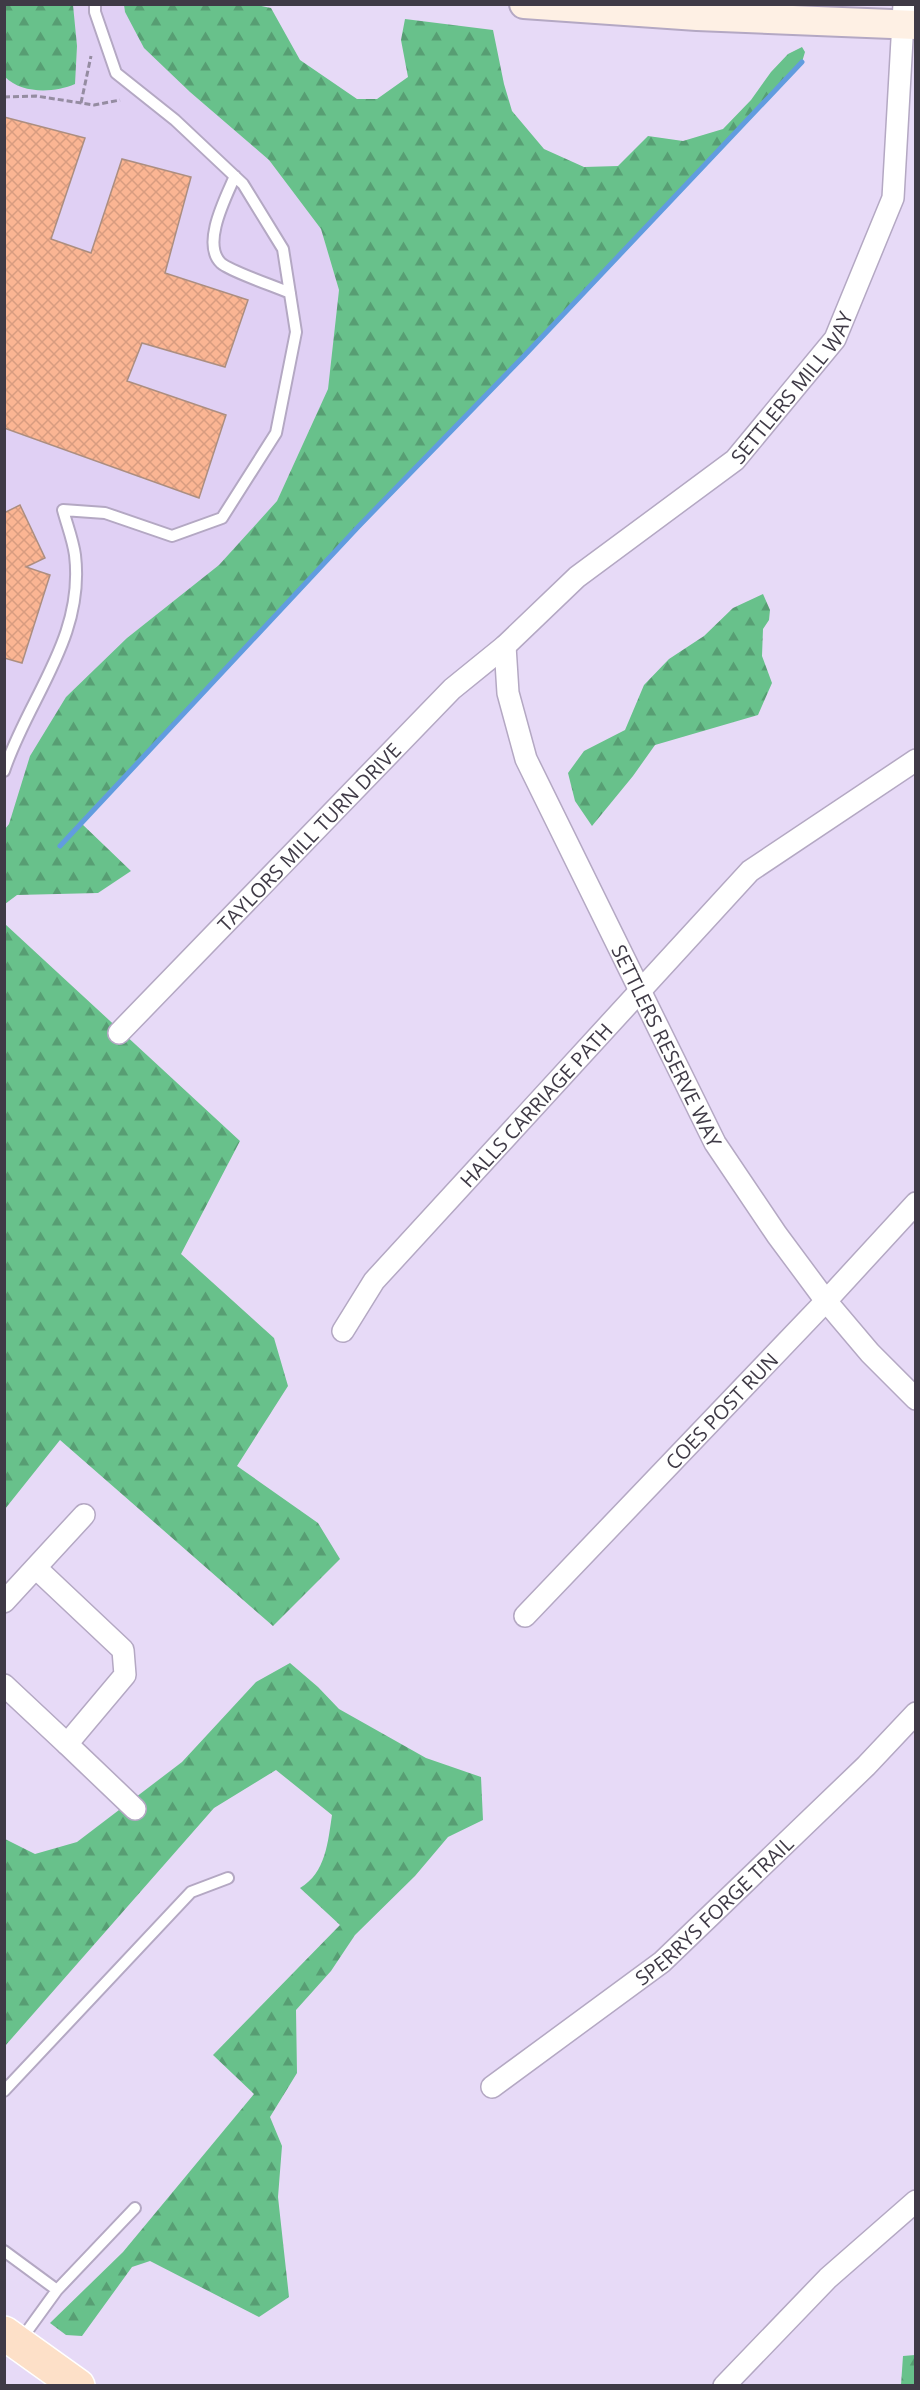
<svg xmlns="http://www.w3.org/2000/svg" width="920" height="2390" viewBox="0 0 920 2390" font-family="'Open Sans',sans-serif">
<style>
.built{fill:#e0d0f4}
.forest{fill:url(#forest-firs)}
.lines{fill:none;stroke-linecap:round;stroke-linejoin:round}
.stream{stroke:#619cdf;stroke-width:5}
.building{fill:url(#building-cross-hatch);stroke:#ac8e80;stroke-width:1.5}
.service-casing{stroke:#b4a8c3;stroke-width:14}
.minor-casing{stroke:#b4a8c3;stroke-width:24}
.secondary-casing{stroke:#b4a8c3;stroke-width:32}
.primary-casing{stroke:#fff;stroke-width:36}
.path{stroke:#958ca1;stroke-width:3;stroke-dasharray:6 3;stroke-linecap:butt}
.service{stroke:#fff;stroke-width:10}
.minor{stroke:#fff;stroke-width:21}
.secondary{stroke:#fef0e4;stroke-width:28}
.primary{stroke:#fde0c8;stroke-width:33}
.labels{text-anchor:middle;dominant-baseline:central;stroke-width:4.5;stroke-linejoin:round;paint-order:stroke}
.street-label{font-size:20px;fill:#3f3a46;stroke:#fff}
</style>
<defs>
<pattern id="forest-firs" width="22" height="20" patternUnits="userSpaceOnUse" patternTransform="scale(1.5)"><rect width="22" height="20" fill="#68c18b"/><path d="M5 1l3.5 6h-7zM16 11l3.5 6h-7z" fill="#579e73"/></pattern>
<pattern id="building-cross-hatch" width="8" height="8" patternUnits="userSpaceOnUse" patternTransform="scale(1.5)"><rect width="8" height="8" fill="#fbb593"/><path d="M0 0l8 8M0 8l8-8" fill="none" stroke="#d89c80"/></pattern>
</defs>
<rect width="100%" height="100%" fill="#e7daf7"/>
<path class="built" d="M5,5H124L125,12L190,92L269,160L321,229L339,290L328,389L277,501L219,565L127,638L5,829Z"/>
<path class="forest" d="M252,4L271,8L300,60L357,99H377L408,77L401,40L405,19L493,30L504,84L512,111L544,149L584,167L618,166L648,136L683,141L723,129L751,100L771,72L788,54L802,47L805,52L802,62C562,316 320,568 81,823L131,871L98,893L17,895L5,904V829L9,824L30,756L66,697L127,638L219,565L277,501L328,389L339,290L321,229L269,160L190,92L144,48L125,12L124,5Z
M4,5H73L77,46L75,84C54,93 22,94 5,77Z
M763,594L770,610L769,620L763,629L762,656L772,683L758,715L655,745L633,776L592,826L575,801L568,773L584,751L625,730L644,685L669,659L704,636L733,608Z
M5,924L240,1141L181,1254L274,1338L288,1386L237,1466L318,1523L340,1559L273,1626L60,1440L5,1509Z
M290,1663L318,1687L339,1709L426,1758L481,1777L483,1820L448,1837L415,1876L355,1935L331,1971L296,2010L297,2073L270,2117L282,2146L278,2197L289,2297L259,2317L150,2261L132,2267L82,2336L66,2335L50,2323L123,2252L254,2094L213,2055L340,1925L300,1888C326,1873 328,1841 332,1815L276,1770L214,1808L5,2046V1839L35,1854L77,1842L182,1762L256,1682Z
M915,2355V2385H901L903,2356Z"/>
<g class="lines">
<path class="stream" d="M60,846L358,527L523,357L802,62"/>
</g>
<path class="building" d="M4,117L85,138L51,239L91,253L122,159L191,177L165,273L248,300L225,367L142,343L127,381L226,415L199,498L4,428Z
M20,505L45,558L26,567L50,575L22,663L4,658V513Z"/>
<g class="lines">
<defs>
<path id="service" d="M235,176C226,197 201,244 221,263C229,271 277,287 290,293
M4,771C28,698 85,638 75,555C73,540 67,525 63,510L105,513L172,536L222,518L276,433L296,332L283,249L243,184L175,120L116,73L95,12V4
M4,2091L191,1892L228,1878
M4,2251L57,2290L20,2341
M57,2290L135,2208"/>
<g id="minor">
<path id="s1" d="M505,646L508,693L526,759L715,1143L777,1235L826,1301L870,1353L916,1399"/>
<path id="s2" d="M119,1033L452,689L505,646L577,577L735,460L835,339L893,198L904,4"/>
<path id="s3" d="M343,1331L374,1281L750,871L916,760"/>
<path d="M4,1602L84,1515"/>
<path id="s4" d="M525,1616L826,1301L916,1203"/>
<path d="M4,1685L67,1744L125,1675L123,1650L36,1568"/>
<path d="M67,1744L135,1809"/>
<path id="s5" d="M492,2087L662,1962L866,1766L916,1713"/>
<path d="M724,2386L828,2278L916,2201"/>
</g>
<path id="secondary" d="M524,4L697,16L916,25"/>
<path id="primary" d="M4,2333L78,2386"/>
</defs>
<use href="#service" class="service-casing"/>
<use href="#minor" class="minor-casing"/>
<use href="#secondary" class="secondary-casing"/>
<use href="#primary" class="primary-casing"/>
<path class="path" d="M4,97L36,96L94,105L120,100
M81,103L91,56"/>
<use href="#service" class="service"/>
<use href="#minor" class="minor"/>
<use href="#secondary" class="secondary"/>
<use href="#primary" class="primary"/>
</g>
<g class="labels">
<g class="street-label">
<text stroke="none"><textPath href="#s2" startOffset="936">SETTLERS MILL WAY</textPath></text>
<text stroke="none"><textPath href="#s2" startOffset="273">TAYLORS MILL TURN DRIVE</textPath></text>
<text stroke="none"><textPath href="#s1" startOffset="435">SETTLERS RESERVE WAY</textPath></text>
<text stroke="none"><textPath href="#s3" startOffset="298">HALLS CARRIAGE PATH</textPath></text>
<text stroke="none"><textPath href="#s4" startOffset="284">COES POST RUN</textPath></text>
<text stroke="none"><textPath href="#s5" startOffset="284">SPERRYS FORGE TRAIL</textPath></text>
</g>
</g>
<rect width="920" height="2390" fill="none" stroke="#3f3a46" stroke-width="12"/>
</svg>
